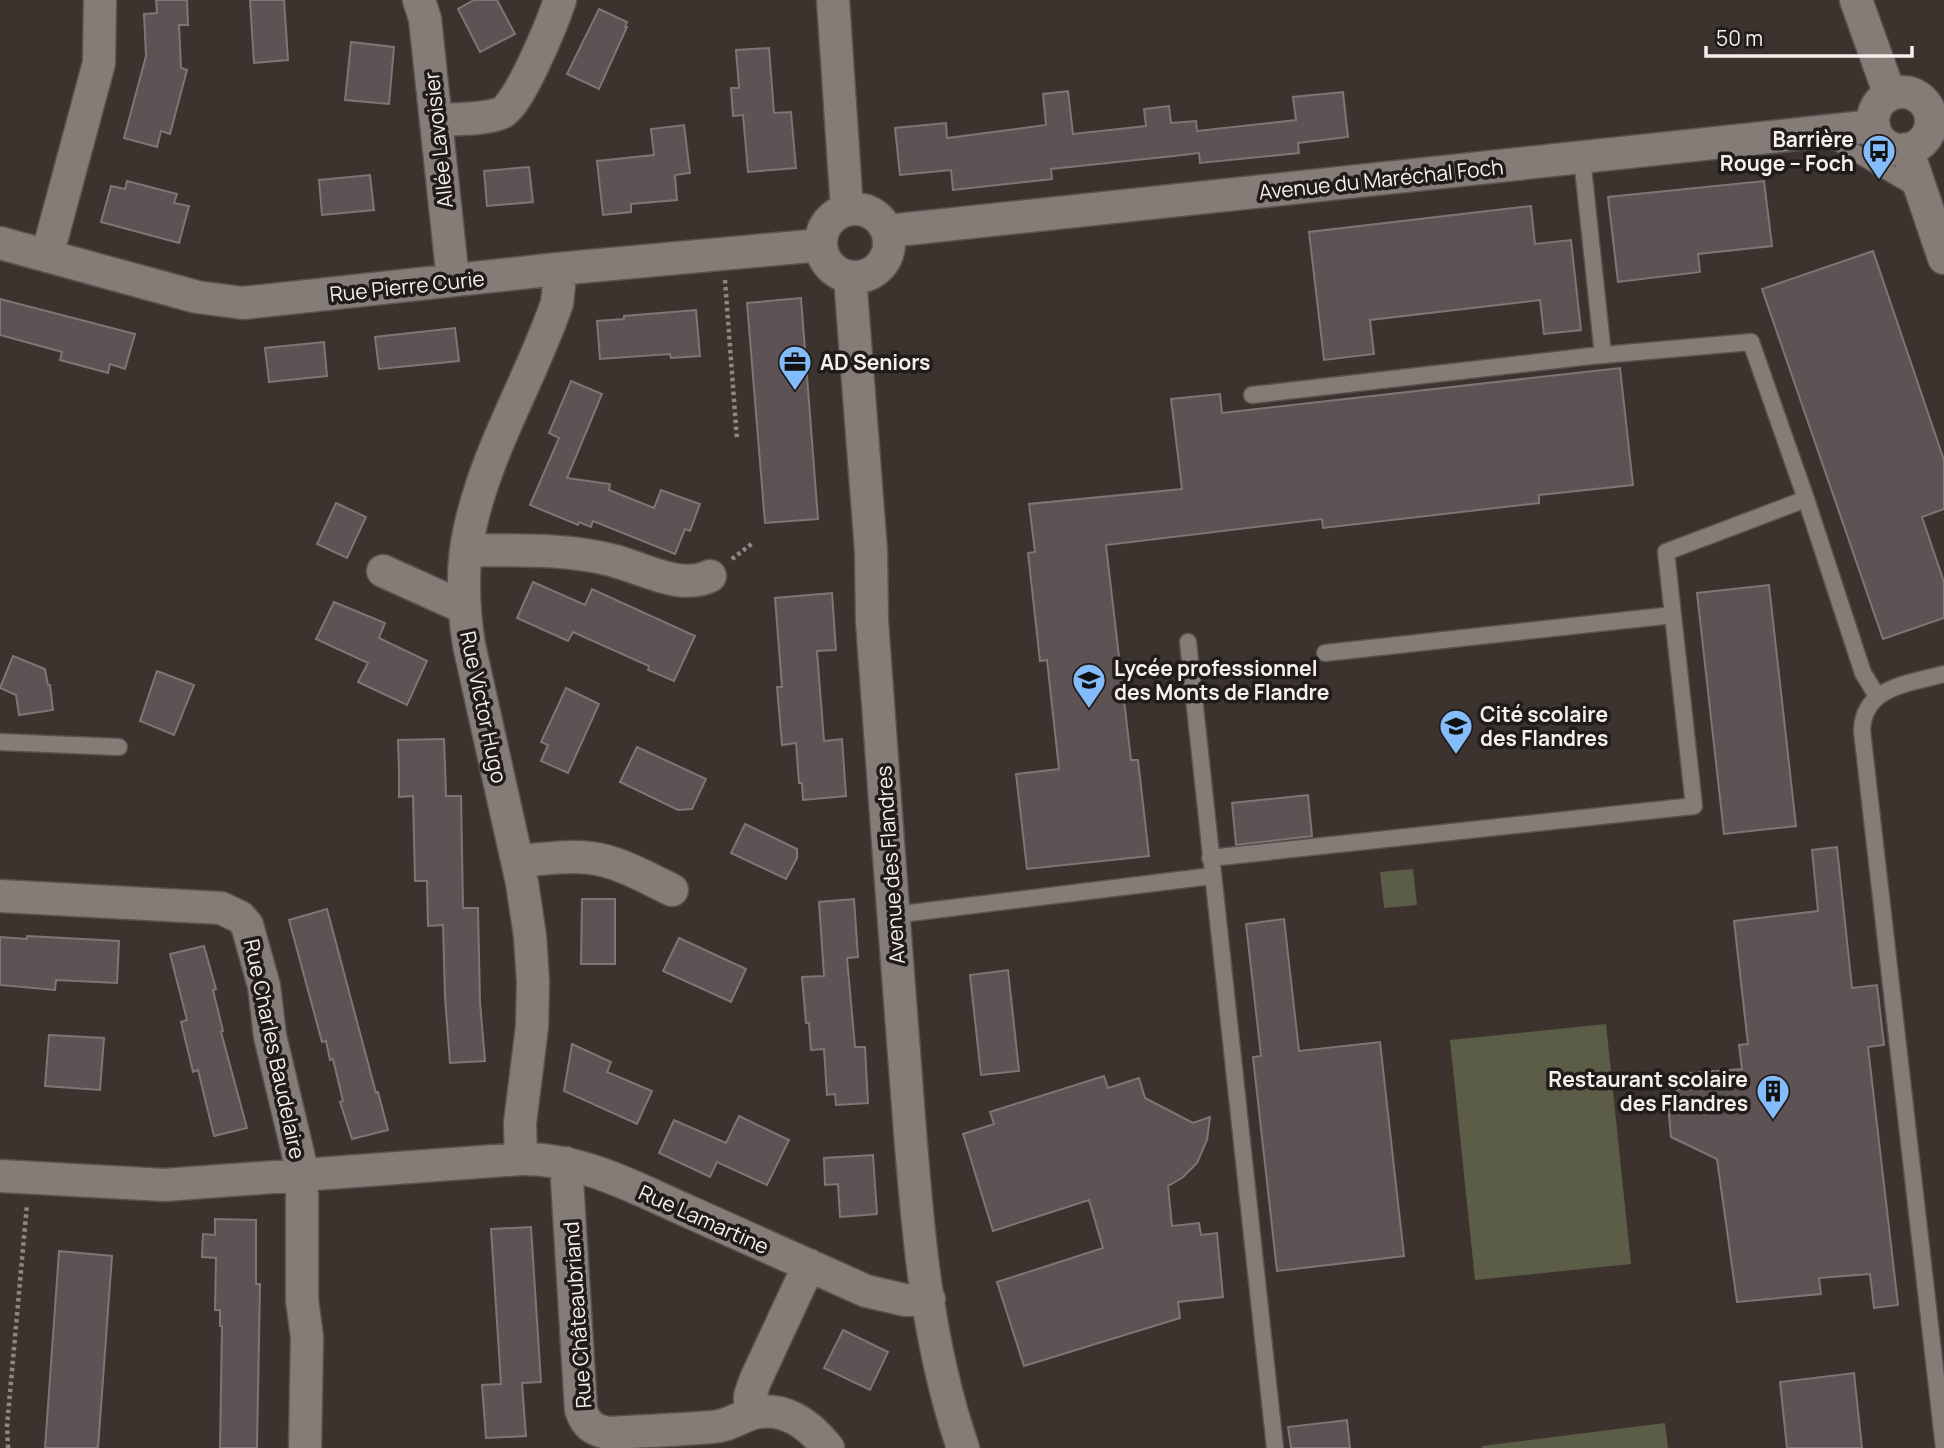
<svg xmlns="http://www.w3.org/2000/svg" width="1944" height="1448" viewBox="0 0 1944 1448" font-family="Manrope,sans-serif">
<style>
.green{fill:#5c5d47}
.building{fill:#5e5354;stroke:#807474;stroke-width:2}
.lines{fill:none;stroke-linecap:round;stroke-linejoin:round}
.lane-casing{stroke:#5a524f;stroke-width:19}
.street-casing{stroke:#5a524f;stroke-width:35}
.path{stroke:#8f8784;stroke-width:4.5;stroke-dasharray:3.5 3.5;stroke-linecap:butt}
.lane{stroke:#867c77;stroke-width:16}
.street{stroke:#867c77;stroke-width:32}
.labels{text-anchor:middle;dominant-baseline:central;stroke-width:7;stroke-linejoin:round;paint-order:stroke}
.poi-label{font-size:21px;font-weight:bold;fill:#f6f0ed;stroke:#201c1a;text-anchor:start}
.street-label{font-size:21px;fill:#f6f0ed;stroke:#201c1a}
</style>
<rect width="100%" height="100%" fill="#3c332f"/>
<path class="green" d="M1413,869L1417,905L1384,908L1380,872Z
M1606,1024L1631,1264L1475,1280L1450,1040Z
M1665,1423L1668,1448H1482V1446Z"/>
<path class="building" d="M156,0H187L188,25H179L181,68L187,70L170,134L161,131L157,147L124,138L146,56L144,14L157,13Z
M250,0H284L288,60L254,63Z
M474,0H497L515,34L480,52L458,9Z
M599,9L627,22L625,27H627L599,89L567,74Z
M351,42L394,47L389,104L345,100Z
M769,48L774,113L791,112L796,168L748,172L743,115L733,116L731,88H739L736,50Z
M1068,91L1073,134L1146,126L1144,109L1169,106L1171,123L1196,121L1197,131L1296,120L1293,97L1343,92L1348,137L1298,143L1299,153L1200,163L1199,153L1174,156L1051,169L1052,179L953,190L951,170L900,175L895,128L946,123L947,138L1046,125L1043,94Z
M684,125L690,173L675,175L677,200L631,204V212L603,215L597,161L654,155L651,129Z
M529,167L533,202L487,206L484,171Z
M370,175L374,210L322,215L319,180Z
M127,181L177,194L174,203L189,206L179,243L101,222L111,186L125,189Z
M1764,181L1772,246L1698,254L1700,272L1618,282L1608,197Z
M1531,206L1535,244L1571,240L1581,330L1544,334L1540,300L1370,320L1374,354L1324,360L1309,232Z
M1873,251L1944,460V509L1922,517L1944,582V618L1883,639L1762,289Z
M801,298L818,519L765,523L747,303Z
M0,299L135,334L125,369L110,364L108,373L60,360L62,352L0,335Z
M696,310L700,356L671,358L670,354L600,359L597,321L624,319V316Z
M455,328L459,361L379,369L375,337Z
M324,342L327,376L269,382L265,348Z
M1620,368L1633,485L1539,495V503L1323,528L1322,519L1106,545L1131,760H1138L1149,856L1027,869L1016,774L1059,769L1047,660L1040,661L1028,553L1035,552L1029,504L1182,489L1171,399L1220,394L1222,413Z
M571,381L602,394L567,478L610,484L609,490L654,508L661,490L700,504L690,531L685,529L675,554L593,521L591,527L579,522L578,525L530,505L559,438L549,433Z
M336,503L366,517L347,558L317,544Z
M533,582L585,605L592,589L695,636L674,681L648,670L649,666L573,632L568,641L517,618Z
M1769,585L1796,826L1724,834L1697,593Z
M832,593L836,650L817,651L824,741L842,739L846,796L803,800L802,783H799L796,743L782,745L777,687H782L775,598Z
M334,602L385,623L379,638L427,661L407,705L358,682L368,663L316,639Z
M13,656L45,669L48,685H50L53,710L19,715L16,695L0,688Z
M157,671L194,685L174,735L140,721Z
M566,688L599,704L568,773L541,761L548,745L541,742Z
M444,739L446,796H461L463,908H478L480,1002L485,1061L450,1063L445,997L443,925L428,926L427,881H415L413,796L399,797V769L398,740Z
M637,747L706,779L692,809L678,810L620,782Z
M1308,795L1312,836L1236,845L1232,803Z
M745,824L797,849V858L786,879L731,853Z
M1837,847L1852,988L1877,985L1884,1045L1868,1047L1898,1305L1874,1308L1870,1274L1819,1278L1821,1294L1737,1302L1717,1159L1671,1137L1668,1105L1690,1073L1742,1069L1739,1045L1748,1044L1734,921L1818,911L1812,850Z
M582,899H615V964H581Z
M854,899L858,957L847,958L855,1047H865L868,1103L836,1105L835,1094L827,1095L824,1049L811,1050L809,1023H806L802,977L824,976L819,902Z
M327,909L376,1093L378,1092L388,1130L352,1139L340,1102L343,1101L333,1059L330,1060L326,1041L322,1042L289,920Z
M1284,919L1299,1051L1380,1042L1404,1256L1277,1271L1253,1057L1261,1056L1246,924Z
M27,936L119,941L117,983L56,980L55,990L0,985V937L27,939Z
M679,938L746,969L731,1002L663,971Z
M204,946L216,989L213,990L223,1031L221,1032L247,1128L214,1136L198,1070L193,1072L181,1022L187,1020L170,954Z
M1008,970L1019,1071L981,1075L970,975Z
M49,1035L104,1038L100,1090L45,1086Z
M572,1044L611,1062L607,1072L652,1091L637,1124L564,1091Z
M1104,1076L1108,1088L1139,1078L1145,1098L1193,1123L1210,1117L1207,1140L1197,1163L1182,1178L1168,1186L1172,1226L1199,1223L1201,1235L1217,1233L1223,1297L1178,1302L1180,1318L1024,1366L997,1282L1103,1248L1089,1200L993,1231L963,1134L994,1124L990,1112Z
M739,1116L789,1140L767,1185L717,1162L710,1177L659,1153L674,1120L726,1143Z
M873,1155L877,1214L840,1217L838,1184L825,1185L824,1158Z
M215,1219L256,1220V1284H260L257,1448H220L222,1326H220V1310H215L216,1258L202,1257L203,1234L215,1235Z
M531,1227L541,1382L522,1383L526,1436L486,1438L482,1385L501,1384L491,1229Z
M59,1251L112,1256L98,1448H45Z
M843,1330L888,1352L870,1390L824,1368Z
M1854,1373L1862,1448H1787L1780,1382Z
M1347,1420L1350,1448H1291L1288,1427Z"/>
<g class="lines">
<defs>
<path id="lane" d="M1825,135L1917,189
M1582,158L1603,355
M1806,499L1863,673L1877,696
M1188,642L1275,1448
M1325,653L1673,615
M0,742L119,747
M1210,858L1694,806L1666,552L1806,499L1751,342L1591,356L1252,395
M893,915L1212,876
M1944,1448L1862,731C1863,686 1909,684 1944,674"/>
<path id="street" d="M419,0L425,19L453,280
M833,0L847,210
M1856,0L1890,95
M1873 121a29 29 0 1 1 58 0a29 29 0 1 1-58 0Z
M436,120C454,119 484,120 501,113C519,106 553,21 560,0
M1907,149L1944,258
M821 243a34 34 0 1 1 68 0a34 34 0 1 1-68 0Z
M888,231L1874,126
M0,243L197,297L243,303L557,269L821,245
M47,256L99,63L100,0
M850,277L871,551L872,621C883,769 893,918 905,1066C915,1193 921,1326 963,1448
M466,550C514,551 564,548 611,560C641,567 680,591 710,576
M383,571L465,608
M518,861C547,859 577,853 606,861C629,867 651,880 672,890
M0,896L221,908L240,917L247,925L264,986L270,1036L300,1162L302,1194V1300L307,1337L305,1448
M521,1159L520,1123L532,1027L533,982L530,936L522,883L469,645C463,607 461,566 470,528C487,449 531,379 557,303L559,285L557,269
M566,1163L581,1410C586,1425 593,1430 608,1433C643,1431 678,1430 712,1427C727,1426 735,1420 748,1415C781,1403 809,1424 828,1448
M0,1176L164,1185L521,1159C583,1158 639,1190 694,1214C751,1240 809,1265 866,1291L905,1300L929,1299
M750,1414V1396L755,1381L809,1265"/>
</defs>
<use href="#lane" class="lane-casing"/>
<use href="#street" class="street-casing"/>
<path class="path" d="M725,280L737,440
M732,559L754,542
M8,1448L7,1426L27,1204"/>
<use href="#lane" class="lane"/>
<use href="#street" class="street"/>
</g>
<defs>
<symbol id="bus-pin" viewBox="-11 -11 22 30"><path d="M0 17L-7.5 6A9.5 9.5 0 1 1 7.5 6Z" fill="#83bcfb" stroke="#201c1a"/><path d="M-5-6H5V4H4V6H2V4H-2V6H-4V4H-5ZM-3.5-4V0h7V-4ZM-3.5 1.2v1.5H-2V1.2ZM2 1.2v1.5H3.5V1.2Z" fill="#111"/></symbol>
<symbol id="office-pin" viewBox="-11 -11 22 30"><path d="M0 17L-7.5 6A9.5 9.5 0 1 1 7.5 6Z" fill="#83bcfb" stroke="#201c1a"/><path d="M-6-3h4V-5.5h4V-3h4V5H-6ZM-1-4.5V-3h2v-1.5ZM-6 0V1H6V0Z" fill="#111"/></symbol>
<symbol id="school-pin" viewBox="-11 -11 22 30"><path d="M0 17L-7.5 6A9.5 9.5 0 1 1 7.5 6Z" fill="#83bcfb" stroke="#201c1a"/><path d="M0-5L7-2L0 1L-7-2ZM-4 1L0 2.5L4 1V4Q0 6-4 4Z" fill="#111"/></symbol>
<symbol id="building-pin" viewBox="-11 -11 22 30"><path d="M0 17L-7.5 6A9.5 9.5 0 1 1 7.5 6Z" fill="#83bcfb" stroke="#201c1a"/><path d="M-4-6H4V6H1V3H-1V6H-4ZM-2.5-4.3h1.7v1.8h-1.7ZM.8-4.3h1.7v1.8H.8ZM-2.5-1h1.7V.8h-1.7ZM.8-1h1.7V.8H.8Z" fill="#111"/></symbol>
</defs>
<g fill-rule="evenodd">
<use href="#bus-pin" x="1860" y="132" width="38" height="52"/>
<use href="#office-pin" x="776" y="343" width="38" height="52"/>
<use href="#school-pin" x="1070" y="661" width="38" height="52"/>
<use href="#school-pin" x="1437" y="707" width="38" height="52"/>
<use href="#building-pin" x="1754" y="1072" width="38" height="52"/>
</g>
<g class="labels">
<g class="poi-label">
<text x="1854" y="139" text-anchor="end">Barrière<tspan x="1854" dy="24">Rouge – Foch</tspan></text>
<text x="820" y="362">AD Seniors</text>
<text x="1114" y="668">Lycée professionnel<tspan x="1114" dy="24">des Monts de Flandre</tspan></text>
<text x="1480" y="714">Cité scolaire<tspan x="1480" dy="24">des Flandres</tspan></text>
<text x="1748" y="1079" text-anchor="end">Restaurant scolaire<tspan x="1748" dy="24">des Flandres</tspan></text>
</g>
<g class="street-label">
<text transform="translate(438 140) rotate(-96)">Allée Lavoisier</text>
<text transform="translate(1381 179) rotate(-6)">Avenue du Maréchal Foch</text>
<text transform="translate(407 286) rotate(-6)">Rue Pierre Curie</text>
<text transform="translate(484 707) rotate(78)">Rue Victor Hugo</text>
<text transform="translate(890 865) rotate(-94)">Avenue des Flandres</text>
<text transform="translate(275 1049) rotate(78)">Rue Charles Baudelaire</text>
<text transform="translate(704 1219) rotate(24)">Rue Lamartine</text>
<text transform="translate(577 1315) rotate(-94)">Rue Châteaubriand</text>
</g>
</g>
<path d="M1706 46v10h206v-10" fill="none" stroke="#f6f0ed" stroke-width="3.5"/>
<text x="1716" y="46" font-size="21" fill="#f6f0ed" stroke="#201c1a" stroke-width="5" paint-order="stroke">50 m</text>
</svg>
